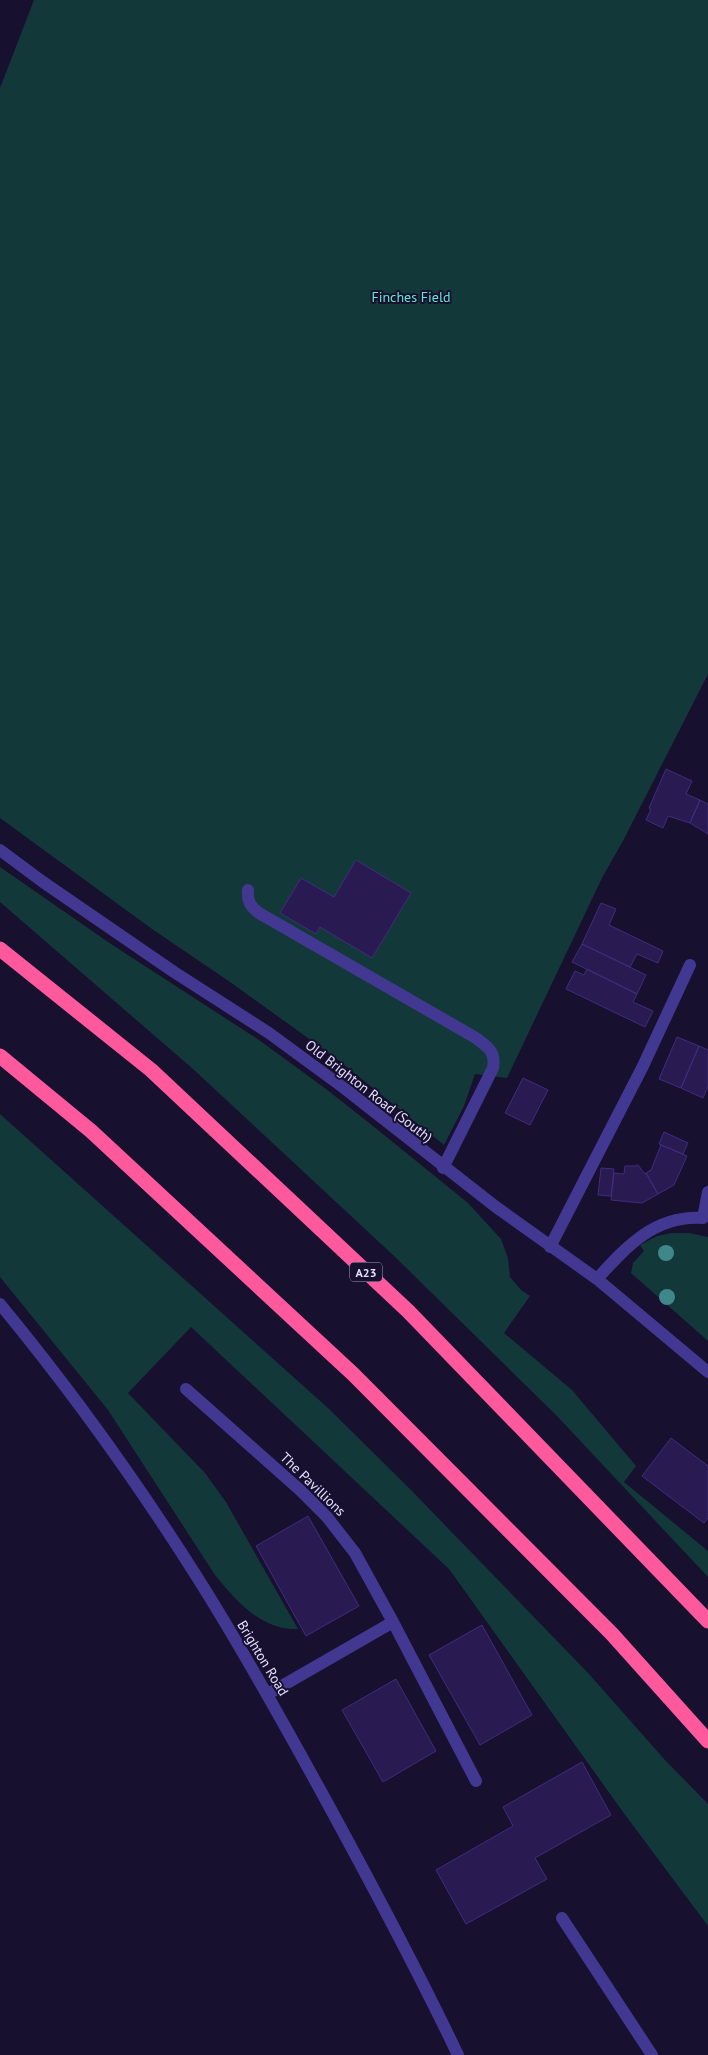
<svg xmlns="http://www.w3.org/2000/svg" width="708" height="2055" viewBox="0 0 708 2055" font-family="'PT Sans',sans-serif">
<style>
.green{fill:#133839}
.building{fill:#291b51;stroke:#412b7f}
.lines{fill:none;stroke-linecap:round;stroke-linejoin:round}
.minor{stroke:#423891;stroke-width:12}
.highway{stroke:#ff599d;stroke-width:15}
.tree{fill:#3f8788}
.labels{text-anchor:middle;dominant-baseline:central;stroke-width:4;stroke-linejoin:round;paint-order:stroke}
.shield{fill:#17102f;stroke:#a6a0c1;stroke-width:1}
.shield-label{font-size:12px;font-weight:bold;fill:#e4deff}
.park-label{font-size:14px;fill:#60e9d0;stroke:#17102f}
.street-label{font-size:14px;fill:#e4deff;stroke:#17102f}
</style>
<rect width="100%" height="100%" fill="#17102f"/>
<path class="green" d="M34,0H708V674L624,839L602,878L507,1078L475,1074L464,1106L444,1145L333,1056L230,982L152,929L0,818V88Z
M0,867L111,944L259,1040L326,1089L373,1126L468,1203L501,1239L508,1258L510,1277L521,1290L530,1296L504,1333L572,1390L636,1466L624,1482L708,1551V1577L556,1415L393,1255L193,1069L0,902Z
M0,1114L328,1408L411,1490L589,1674L664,1759L708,1804V1926L623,1812L449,1569L191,1327L128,1393L205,1473L226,1502L298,1629C262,1631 236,1601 215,1575L108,1410L0,1277Z
M672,1233H689L708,1237V1341L631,1273L633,1263L644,1251L640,1245L657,1236Z"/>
<path class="building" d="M666,769L692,781L686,794L700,800L690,823L668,816L663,828L646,820L651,809L649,808Z
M700,800L708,804V834L690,823Z
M356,860L411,893L372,958L320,927L316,934L280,913L301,878L334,897Z
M601,903L616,909L609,925L663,951L658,963L637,954L630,967L582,944Z
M582,944L646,975L637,994L572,962Z
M587,969L637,994L633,1002L653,1011L645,1027L566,989L575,971L584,975Z
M677,1037L699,1046L681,1088L659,1079Z
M699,1046L708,1050V1086L703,1098L681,1088Z
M523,1078L548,1090L530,1125L505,1113Z
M664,1132L688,1143L683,1154L659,1144Z
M661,1145L687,1156L674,1185L658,1194L646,1173L651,1170Z
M638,1165L645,1174L646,1173L658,1194L642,1203L611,1200L614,1173L624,1174L625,1166H635Z
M601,1168L614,1169L611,1196L598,1195Z
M671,1438L708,1466V1518L704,1523L642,1476Z
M308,1516L359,1606L306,1636L256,1546Z
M482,1625L532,1715L480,1745L429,1655Z
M396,1679L436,1751L383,1782L342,1710Z
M582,1762L611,1815L535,1858L547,1879L466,1924L436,1870L513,1826L503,1807Z"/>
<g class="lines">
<path class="minor" d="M0,850L43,882L174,972L269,1033L344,1088L496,1207L597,1279L708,1372
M248,890C247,901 250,906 259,913L476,1038C488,1047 496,1052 493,1068L443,1168
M550,1247L643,1066L690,965
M597,1279C627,1246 655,1215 703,1218L708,1192
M0,1304C71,1390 137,1482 197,1577C242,1648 283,1722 323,1795C370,1881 416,1967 458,2055
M186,1389L300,1490L327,1517L355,1553L393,1622L268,1694
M393,1622L476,1781
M562,1918L652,2055"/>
<path class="highway" d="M0,949L151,1070L408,1311L708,1621
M0,1056L91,1131L353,1374L612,1634L708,1741"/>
</g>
<g class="tree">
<circle cx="666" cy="1253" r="8"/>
<circle cx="667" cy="1297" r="8"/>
</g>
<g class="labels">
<rect class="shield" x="350" y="1262.5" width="32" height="19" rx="4"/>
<g class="shield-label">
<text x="366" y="1272">A23</text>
</g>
<g class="park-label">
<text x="411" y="297">Finches Field</text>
</g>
<g class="street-label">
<text transform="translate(369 1091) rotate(38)">Old Brighton Road (South)</text>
<text transform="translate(313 1484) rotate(44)">The Pavillions</text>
<text transform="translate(263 1658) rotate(59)">Brighton Road</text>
</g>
</g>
</svg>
